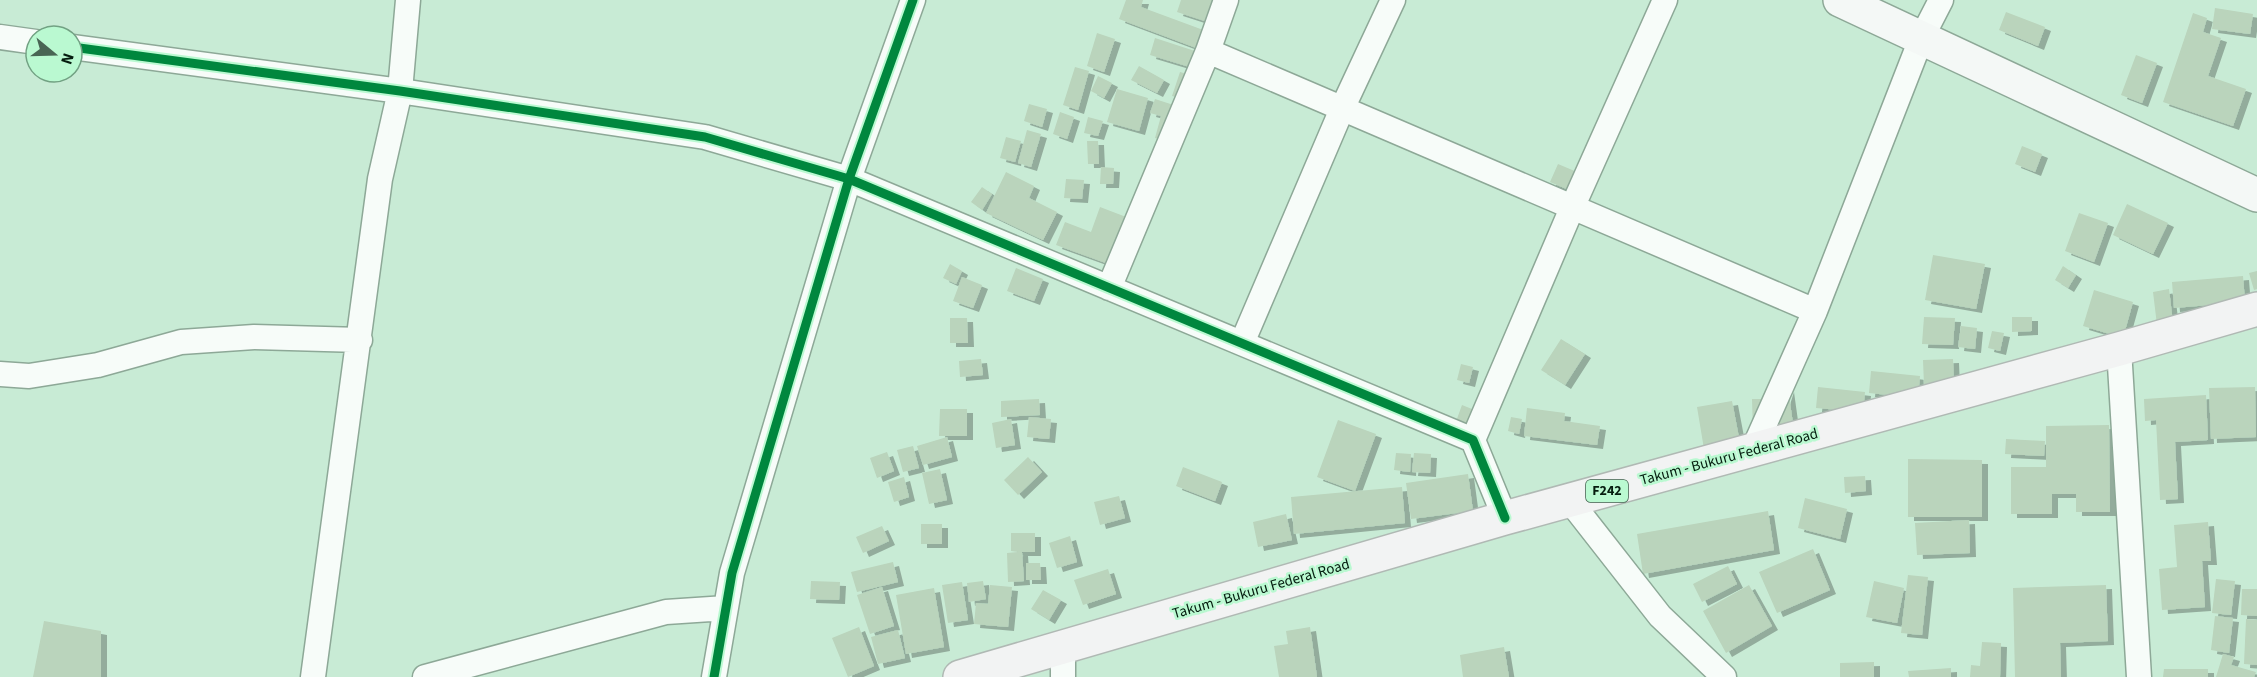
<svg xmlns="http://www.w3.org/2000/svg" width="2257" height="677" viewBox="0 0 2257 677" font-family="'Source Sans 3',sans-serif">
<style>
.building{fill:#bad4bc;filter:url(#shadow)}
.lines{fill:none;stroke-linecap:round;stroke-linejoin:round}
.street-casing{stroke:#8da897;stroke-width:27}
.secondary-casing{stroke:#8da897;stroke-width:36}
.primary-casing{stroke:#b0b9b4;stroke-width:36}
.street{stroke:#f7fcf9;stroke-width:24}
.secondary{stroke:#f4f8f6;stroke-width:33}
.primary{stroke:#f2f3f3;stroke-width:33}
.cycleway-casing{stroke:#baf9d1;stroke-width:13}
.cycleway{stroke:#00873e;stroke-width:9}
.labels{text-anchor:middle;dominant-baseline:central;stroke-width:5;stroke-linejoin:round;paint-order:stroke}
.shield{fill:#baf9d1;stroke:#3b5f49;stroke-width:1.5}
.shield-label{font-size:14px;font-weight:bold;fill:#051d0f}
.street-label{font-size:15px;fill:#051d0f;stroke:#baf9d1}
</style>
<defs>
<filter id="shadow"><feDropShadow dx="6" dy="4" stdDeviation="0" flood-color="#0004"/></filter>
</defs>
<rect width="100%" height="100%" fill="#c8ebd5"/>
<path class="building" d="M1126,0H1143L1141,7L1206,31L1199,49L1119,19Z
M1181,0H1219L1211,23L1177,12Z
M2215,8L2253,14L2250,34L2212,29Z
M2006,12L2045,27L2038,46L1999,30Z
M2193,13L2207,18L2203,32L2221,38L2208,76L2246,89L2233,126L2163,102Z
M1097,33L1115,39L1104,72L1087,66Z
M1155,38L1198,52L1193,68L1150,55Z
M2136,55L2157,63L2142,103L2121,95Z
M1139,66L1164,80L1157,93L1131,80Z
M1075,67L1089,71L1078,110L1063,105Z
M1180,72L1195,76L1188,100L1172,96Z
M1098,76L1112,83L1104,98L1091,91Z
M1117,89L1148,98L1139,131L1107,122Z
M1155,99L1186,109L1175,144L1155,138L1161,116L1150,113Z
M1029,104L1047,109L1042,127L1024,121Z
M1060,112L1074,117L1067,139L1053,134Z
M1088,117L1103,121L1098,136L1084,133Z
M1027,130L1041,134L1031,167L1018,163Z
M1006,137L1021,141L1015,162L1000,158Z
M1087,141H1098L1099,164H1088Z
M2022,146L2042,154L2035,172L2015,164Z
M1558,164L1577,172L1569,190L1550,182Z
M1101,167L1114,168L1113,184H1100Z
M1006,172L1034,186L1029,198L1057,212L1043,240L986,213Z
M1066,179L1084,180L1082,199L1064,198Z
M982,187L992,194L982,210L971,202Z
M2127,204L2168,223L2153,254L2113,235Z
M1100,207L1134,220L1117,267L1056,245L1065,222L1091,232Z
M2079,213L2108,223L2094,262L2065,251Z
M1933,255L1985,264L1976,309L1925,300Z
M950,264L962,271L956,284L943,278Z
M2063,266L2076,275L2068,288L2055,280Z
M1016,268L1043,279L1034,301L1007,291Z
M2257,271V289L2254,290L2249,273Z
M2243,276L2245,302L2174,308L2172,282Z
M962,277L982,285L973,308L953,301Z
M2169,289L2173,323L2157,325L2153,292Z
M2094,290L2133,302L2123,338L2083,326Z
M1924,317L1955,318L1953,345L1922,344Z
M2012,317H2032V331L2012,332Z
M950,318H967L968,343H950Z
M1961,326L1977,328L1975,349L1958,347Z
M1992,331L2004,333L2000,351L1988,348Z
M1561,339L1585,354L1565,385L1541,370Z
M981,359L983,375L960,377L959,361Z
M1953,359L1954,383L1924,385L1923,360Z
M1461,364L1473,367L1469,383L1457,380Z
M1871,371L1920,376L1918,398L1869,393Z
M1818,387L1865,392L1863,412L1816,408Z
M2255,387L2256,437L2211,439L2209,388Z
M1788,388L1793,424L1776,426Z
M2206,395L2208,440L2175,442L2178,499L2160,500L2156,420L2145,421L2144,399Z
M1039,399L1040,415L1001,417V401Z
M1752,399H1769L1753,431Z
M1732,401L1740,443L1704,449L1697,407Z
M1462,405L1482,413L1474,434L1454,427Z
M1527,408L1565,413L1564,421L1600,426L1597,445L1524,436Z
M940,409H967V436H939Z
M1029,417L1051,419L1049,439L1027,437Z
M1511,417L1522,419L1519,434L1508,431Z
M1011,419L1015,445L996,448L992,423Z
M1338,420L1376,434L1355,491L1317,477Z
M2109,425L2110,512H2076V494H2052V514H2011V467H2046V426Z
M947,437L952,457L923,465L917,446Z
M2006,439L2045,441L2044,456L2005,454Z
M913,446L919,468L903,472L897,450Z
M887,452L894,471L877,478L870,458Z
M1396,453L1411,454L1410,472L1394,470Z
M1414,453L1431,454L1430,473L1412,472Z
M1028,457L1042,472L1018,495L1004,480Z
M1908,459L1982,460V517H1908Z
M1183,467L1222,482L1215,501L1176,486Z
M940,469L947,500L929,504L922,473Z
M1468,474L1473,511L1411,519L1406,483Z
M1865,476L1866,491L1845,493L1844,477Z
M904,477L909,497L894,502L888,482Z
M1402,487L1405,523L1294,534L1291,497Z
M1119,496L1125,518L1100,525L1094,502Z
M1805,498L1847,509L1840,539L1798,528Z
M1768,511L1774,550L1643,574L1637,534Z
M1286,514L1292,540L1258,547L1253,522Z
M1969,520L1970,553L1917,555L1915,523Z
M2208,522L2211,561H2202L2205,607L2162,610L2159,569L2177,567L2174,525Z
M921,524H942V544H921Z
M882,526L889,541L863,553L856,537Z
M1011,533H1035V552H1022L1024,581L1008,582L1007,553L1018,552L1011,551Z
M1070,536L1077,562L1057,568L1049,543Z
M1813,549L1830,590L1777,613L1759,572Z
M893,562L898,582L857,592L851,572Z
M1026,563H1040L1041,580H1026Z
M1728,566L1737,584L1702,602L1693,584Z
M1108,569L1116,594L1083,605L1074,580Z
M1908,575L1928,577L1922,635L1901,633Z
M2216,579L2235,581L2231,615L2212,613Z
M811,581L840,582L839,600L810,599Z
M983,581L986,599L969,602L967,583Z
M1874,581L1904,588L1897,623L1866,617Z
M962,582L968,620L948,623L942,585Z
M990,585L1012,587L1008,627L974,624L976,603L988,604Z
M1749,585L1772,626L1726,653L1703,611Z
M2106,585L2108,641L2060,643L2061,677H2015L2013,588Z
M882,587L894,626L870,634L857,595Z
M934,588L944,647L906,654L896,595Z
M2242,589H2257V616L2241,615Z
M1043,590L1061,600L1049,620L1031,609Z
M2215,616L2233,618L2229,653L2211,650Z
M2246,619L2257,620V665L2244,664Z
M44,621L101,631V677H33Z
M859,627L874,666L848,677L832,638Z
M1310,627L1317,677H1279L1274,646L1288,644L1286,631Z
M898,630L905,658L878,664L871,637Z
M1982,642L2001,643L2000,677H1970L1971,665L1980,666Z
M1504,647L1509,677H1463L1460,655Z
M2223,654L2234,657L2231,665L2256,672L2254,677H2216Z
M1874,662V677H1840V663Z
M1951,668V677H1909L1908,671Z
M2164,669H2208V677H2163Z"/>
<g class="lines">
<defs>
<path id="street" d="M0,37L36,42
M72,47L400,91L705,137L849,179L1473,440L1505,518
M1208,51L1815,311
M1109,288L1208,51L1226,0
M1242,343L1342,109L1393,0
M2119,349L2139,677
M0,374L29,376L98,365L181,342L254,337L360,340
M1473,440L1572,208L1665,0
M1753,450L1815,311L1921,39L1941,0
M1570,501L1660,616L1724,677
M1063,647V677
M313,677L380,179L400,91L408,0
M425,677L666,612L726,608
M714,677L732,573L849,179L913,0"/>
<path id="secondary" d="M1840,0L2257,195"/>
<path id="primary" d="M960,677L1505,518L2119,349L2257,309"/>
</defs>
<use href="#street" class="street-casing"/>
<use href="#secondary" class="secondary-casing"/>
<use href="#primary" class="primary-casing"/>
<use href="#street" class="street"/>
<use href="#secondary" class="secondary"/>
<use href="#primary" class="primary"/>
<defs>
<path id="cycleway" d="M72,47L400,91L705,137L849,179L1473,440L1505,518
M714,677L732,573L849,179L913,0"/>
</defs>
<use href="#cycleway" class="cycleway-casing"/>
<use href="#cycleway" class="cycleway"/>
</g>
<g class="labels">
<rect class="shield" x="1586" y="480" width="42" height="22" rx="4.5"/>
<g class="shield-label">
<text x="1607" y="491">F242</text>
</g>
<g class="street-label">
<text transform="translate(1729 457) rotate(-15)">Takum - Bukuru Federal Road</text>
<text transform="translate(1261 589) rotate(-16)">Takum - Bukuru Federal Road</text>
</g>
</g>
<g transform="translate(54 54) rotate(109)"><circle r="28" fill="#baf9d1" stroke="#72a183" stroke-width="1.5"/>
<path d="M0-4.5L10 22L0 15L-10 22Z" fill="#496554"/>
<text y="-9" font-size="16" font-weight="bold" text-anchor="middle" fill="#051d0f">N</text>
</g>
</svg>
